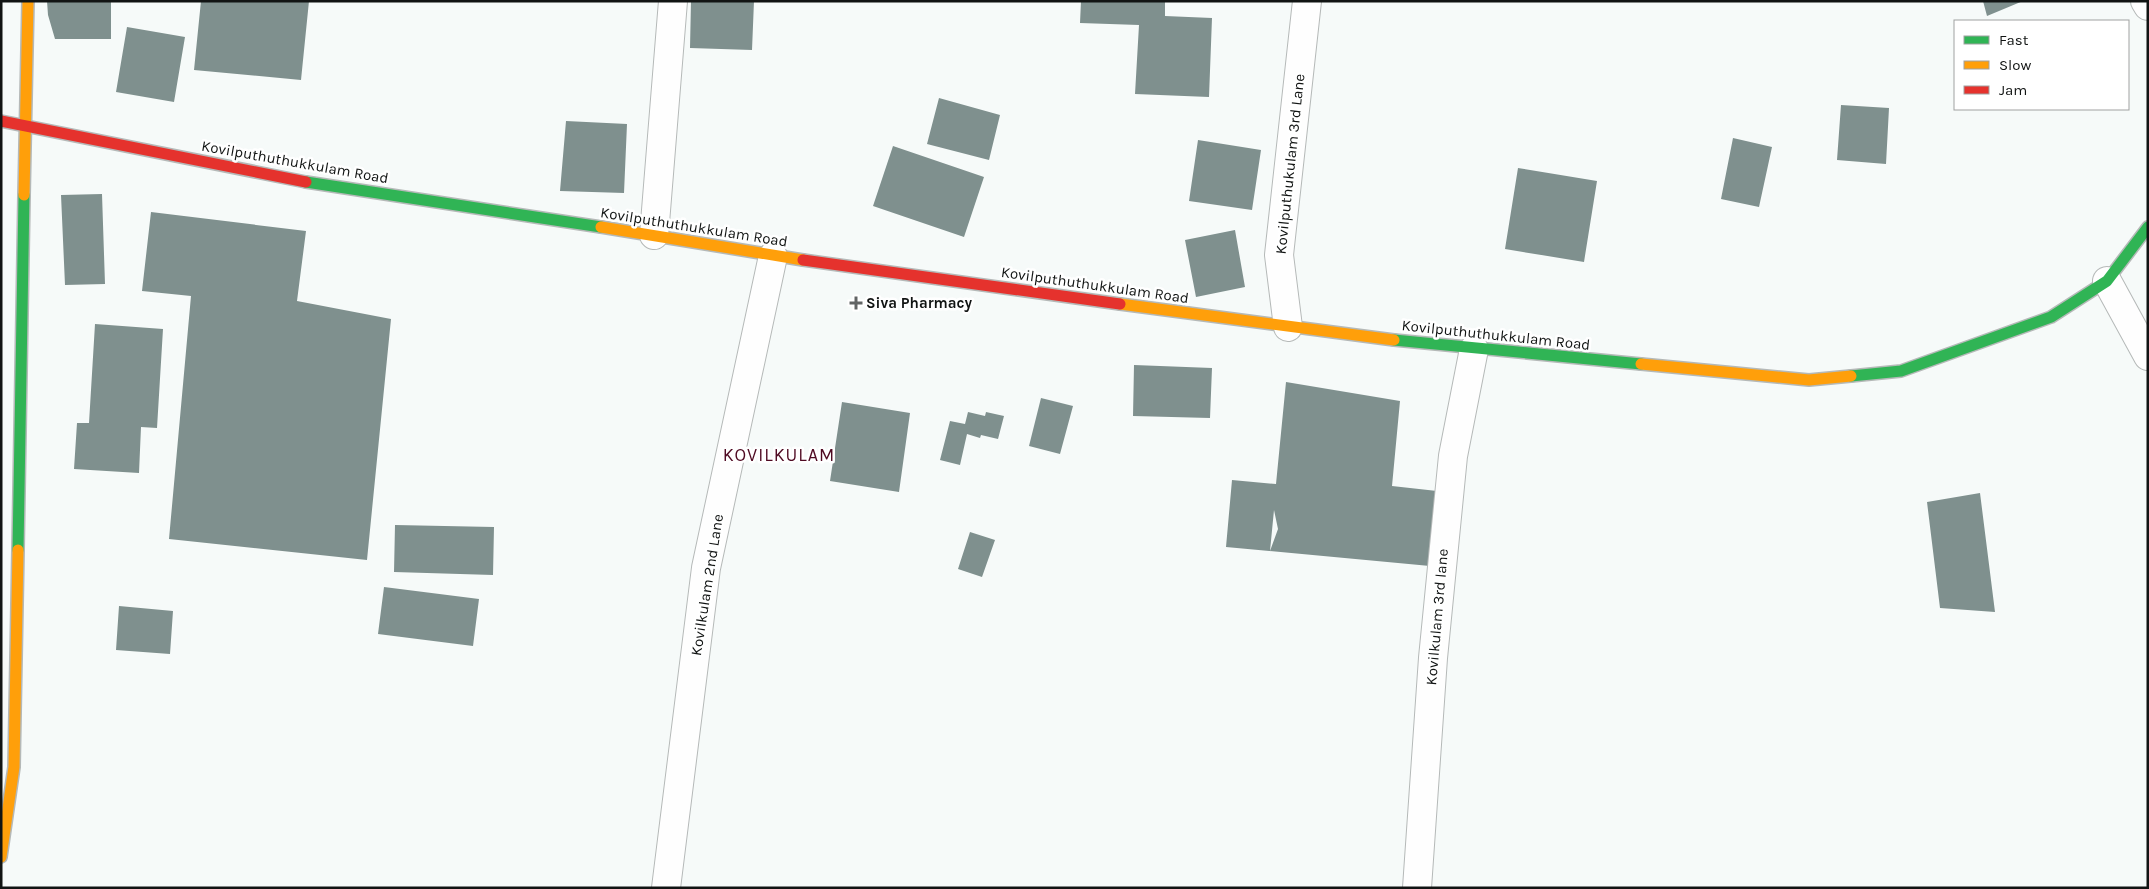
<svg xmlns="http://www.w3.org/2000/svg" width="2149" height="889" viewBox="0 0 2149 889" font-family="Karla,sans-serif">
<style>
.building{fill:#7f908e;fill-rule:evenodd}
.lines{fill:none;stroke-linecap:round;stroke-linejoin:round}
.street-casing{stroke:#b5b9b8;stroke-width:30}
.fast-casing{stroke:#b5b9b8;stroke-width:14}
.slow-casing{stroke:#b5b9b8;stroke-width:14}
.jam-casing{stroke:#b5b9b8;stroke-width:14}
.street{stroke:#fefefe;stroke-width:28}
.fast{stroke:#30b455;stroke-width:11}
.slow{stroke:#ff9f0a;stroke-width:11}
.jam{stroke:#e5322d;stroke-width:11}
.poi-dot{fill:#616464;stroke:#fff;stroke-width:2}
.labels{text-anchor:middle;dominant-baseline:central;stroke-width:5;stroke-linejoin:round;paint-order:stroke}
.street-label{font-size:15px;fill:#111413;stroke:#fff}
.poi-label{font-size:15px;font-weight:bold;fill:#111413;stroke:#fff;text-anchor:start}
.quarter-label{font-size:18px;letter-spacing:1px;fill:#4e0921;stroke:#fff}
</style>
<rect width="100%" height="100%" fill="#f6faf9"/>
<path class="building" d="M47,1H111V39H55L48,15Z
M201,1H309L301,80L194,70Z
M691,1H754L752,50L690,48Z
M1081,1H1165V16L1212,18L1209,97L1135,94L1139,25L1080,23Z
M1983,1H2023L1987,16Z
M127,27L185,37L174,102L116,92Z
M939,98L1000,115L989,160L927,144Z
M1841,105L1889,108L1886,164L1837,160Z
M566,121L627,124L624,193L560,191Z
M1733,138L1772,147L1759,207L1721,199Z
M1198,140L1261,150L1252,210L1189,201Z
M893,146L984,177L964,237L873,206Z
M1518,168L1597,181L1584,262L1505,249Z
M102,194L105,284L65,285L61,195Z
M151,212L306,231L297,301L391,319L367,560L169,539L191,296L142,291Z
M1235,230L1245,287L1196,297L1185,240Z
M95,324L163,329L157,428L141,427L139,473L74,469L77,423H89Z
M1134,365L1212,368L1210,418L1133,416Z
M1286,382L1400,401L1392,486L1437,491L1430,566L1226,547L1232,480L1276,484ZM1274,510L1278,529L1270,551Z
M1041,398L1073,406L1060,454L1029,446Z
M842,402L910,413L899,492L830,481Z
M968,412L985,416L986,412L1004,416L998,439L981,435L980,438L967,434L960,465L940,460L950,421L965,424Z
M1980,493L1995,612L1940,608L1927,502Z
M395,525L494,527L493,575L394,572Z
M970,532L995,540L982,577L958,569Z
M384,587L479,599L473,646L378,634Z
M119,606L173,611L170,654L116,650Z"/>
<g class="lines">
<defs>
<path id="street" d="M2145,1L2148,6
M654,235L673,1
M2107,281L2148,356
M1288,327L1279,255L1307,1
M666,888L706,568L773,256
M1417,888L1433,658L1453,456L1474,349"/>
<path id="fast" d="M306,182L601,227
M1394,340L1641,364
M1851,376L1901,371L2051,317L2107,281L2148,227
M18,550L24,195"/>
<path id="slow" d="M24,195L28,1
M601,227L803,260
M1120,304L1394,340
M1641,364L1809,380L1851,376
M1,857L14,767L18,550"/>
<path id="jam" d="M1,121L306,182
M803,260L1120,304"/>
</defs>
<use href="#street" class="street-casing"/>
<use href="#fast" class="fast-casing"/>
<use href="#slow" class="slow-casing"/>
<use href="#jam" class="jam-casing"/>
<use href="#street" class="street"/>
<use href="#fast" class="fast"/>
<use href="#slow" class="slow"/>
<use href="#jam" class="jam"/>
</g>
<path class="poi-dot" d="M853.5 295.5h5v5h5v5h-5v5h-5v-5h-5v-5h5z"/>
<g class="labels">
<g class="street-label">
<text transform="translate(295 162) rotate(10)">Kovilputhuthukkulam Road</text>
<text transform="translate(1290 164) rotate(-84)">Kovilputhukulam 3rd Lane</text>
<text transform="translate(694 227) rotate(9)">Kovilputhuthukkulam Road</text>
<text transform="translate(1095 285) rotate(8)">Kovilputhuthukkulam Road</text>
<text transform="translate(1496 335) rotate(6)">Kovilputhuthukkulam Road</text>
<text transform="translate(707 585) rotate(-81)">Kovilkulam 2nd Lane</text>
<text transform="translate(1437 617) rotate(-85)">Kovilkulam 3rd lane</text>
</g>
<g class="poi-label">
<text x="866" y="303">Siva Pharmacy</text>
</g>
<g class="quarter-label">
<text x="779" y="455">KOVILKULAM</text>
</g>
</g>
<rect width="2149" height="889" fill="none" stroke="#111413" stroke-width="5"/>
<rect x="1954" y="20" width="175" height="90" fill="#ffffff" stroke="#a0a1a1"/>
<rect x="1964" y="36" width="25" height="8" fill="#30b455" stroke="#a0a1a1"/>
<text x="1999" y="45" font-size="15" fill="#111413">Fast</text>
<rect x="1964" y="61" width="25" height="8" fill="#ff9f0a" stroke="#a0a1a1"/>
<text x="1999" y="70" font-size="15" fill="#111413">Slow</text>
<rect x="1964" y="86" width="25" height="8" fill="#e5322d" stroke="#a0a1a1"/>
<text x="1999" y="95" font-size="15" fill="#111413">Jam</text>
</svg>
